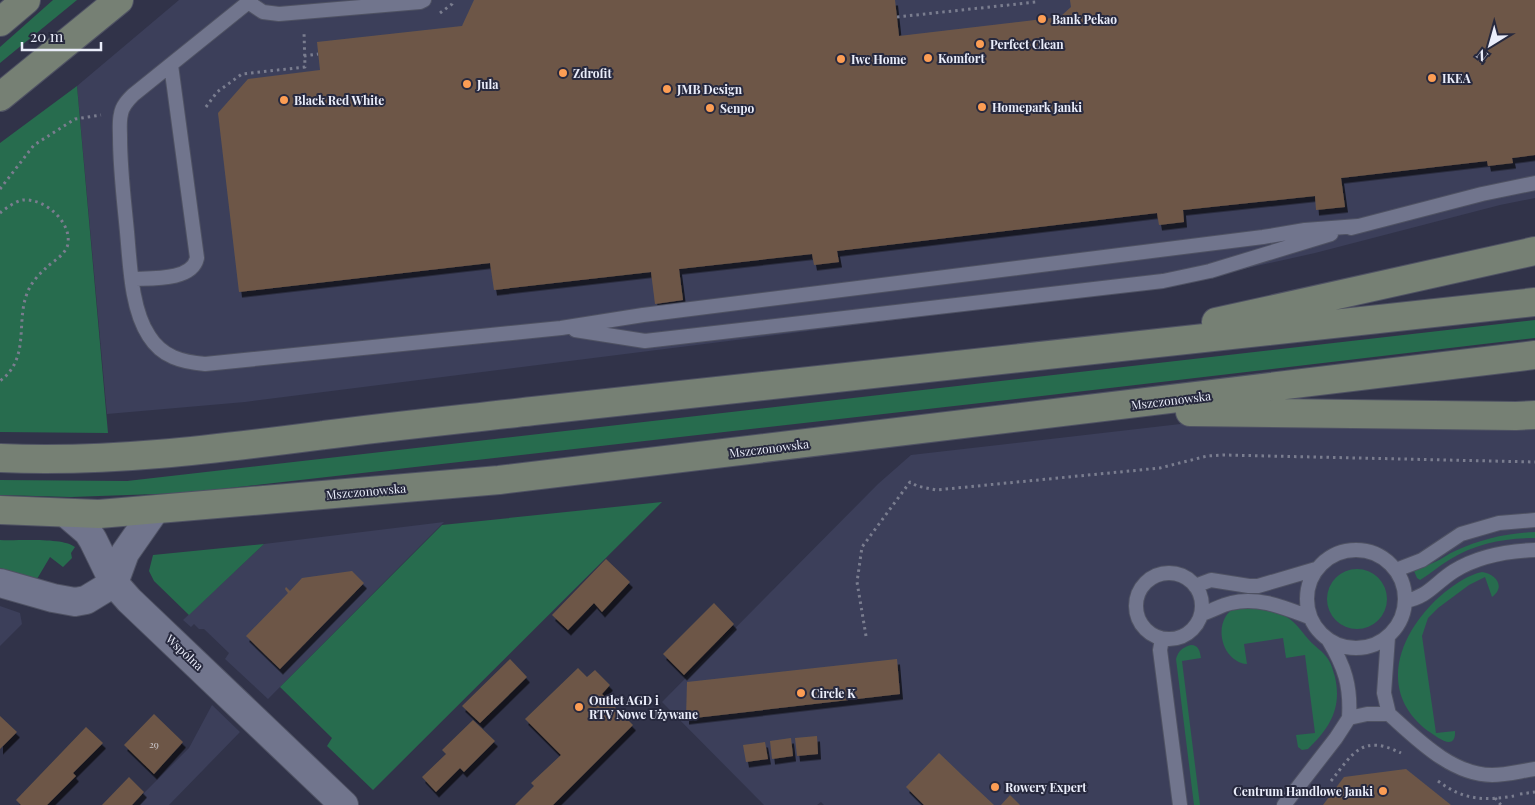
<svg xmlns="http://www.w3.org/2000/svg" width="1535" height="805" viewBox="0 0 1535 805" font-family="'Playfair Display',serif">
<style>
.built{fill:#3c3f5a}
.green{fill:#276c4e}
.building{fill:#6d5747;filter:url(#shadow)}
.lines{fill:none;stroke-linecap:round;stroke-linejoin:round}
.lane-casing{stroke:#4f5263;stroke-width:16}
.street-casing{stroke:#4f5263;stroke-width:30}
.secondary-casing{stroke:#4f5263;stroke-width:30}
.path{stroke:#7a7d8f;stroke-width:3;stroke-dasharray:2.5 4;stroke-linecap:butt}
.lane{stroke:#71758d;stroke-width:14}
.street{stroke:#71758d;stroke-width:28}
.secondary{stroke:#768074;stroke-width:28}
.poi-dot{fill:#fc9d54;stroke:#27293e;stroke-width:2}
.labels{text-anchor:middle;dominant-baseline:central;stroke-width:4;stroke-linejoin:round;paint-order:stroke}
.number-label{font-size:10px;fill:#cbc8cd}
.poi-label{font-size:12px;font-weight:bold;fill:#eaedfa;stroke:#27293e;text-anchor:start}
.street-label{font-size:12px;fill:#eaedfa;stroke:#27293e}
</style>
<defs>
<filter id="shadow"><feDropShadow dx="3" dy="5.5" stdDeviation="0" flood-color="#0009"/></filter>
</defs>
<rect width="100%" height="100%" fill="#313349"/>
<path class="built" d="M179,0H1535V198L1500,205L1315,253L1212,276L1118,292L245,402L107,414L77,86Z
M1189,423L1535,424V805H824L821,802L817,805H764L662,702L878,484L911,455Z
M444,522L268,699L225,659L229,653L204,629H199L194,624L191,627L183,620L264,544Z
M0,606L20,613L22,624L0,646Z
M212,705L240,732L169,805H132L189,748Z"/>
<path class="green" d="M53,0H77L0,63V47Z
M77,86L108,433L0,432V143Z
M1535,320V338L1016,399L185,493L71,497L0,495V480L127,481Z
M662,502L373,790L327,746L332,738L280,687L442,525Z
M1535,532V538C1505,538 1476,543 1449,560C1439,566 1430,574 1420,580L1417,578L1414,571C1418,566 1428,566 1435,562C1442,559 1448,554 1455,551C1481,539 1507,533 1535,532Z
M0,540C18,541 62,537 75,547L71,553L72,558L63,567L50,557L37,579L0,568Z
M264,544L189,615L154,581L149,571L153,555Z
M1327 599a30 30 0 1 1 60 0a30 30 0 1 1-60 0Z
M1482,572C1496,574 1506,587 1492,597L1485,577L1469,585L1438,608L1428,618L1422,636L1436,733L1455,731C1456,753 1436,736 1428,731C1374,690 1401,628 1445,592C1457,583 1468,575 1482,572Z
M1243,606C1256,608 1270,609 1281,614C1295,620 1300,630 1309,640C1315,647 1323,651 1328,659C1332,665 1333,671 1335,677C1342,708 1330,728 1308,749L1302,750L1298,747L1296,735L1315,733L1305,655L1286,658L1283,638L1244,644L1247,664C1225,662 1215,633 1226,616C1230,609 1237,608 1243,606Z
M1191,645C1199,645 1200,652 1201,658L1182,661L1200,805H1194L1176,659C1178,651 1183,647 1191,645Z"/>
<path class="building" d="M474,0H895L899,36L1060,17L1071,7L1070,0H1535V155L1512,158L1513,163L1488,166L1487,161L1341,178L1345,207L1316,210L1315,196L1183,210L1184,222L1159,225L1157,213L837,251L839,262L814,265L812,254L679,269L683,300L655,304L651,272L494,290L490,263L239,292L218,113L248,79L320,70L317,42L462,26Z
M606,559L630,582L602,612L594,603L568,630L552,615Z
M352,571L364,583L280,669L246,636L288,593L285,589L286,587L290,591L302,578Z
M714,603L734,624L684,675L663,654Z
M510,659L527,677L480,723L462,706Z
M897,659L900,694L686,719L687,682Z
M578,668L587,677L595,670L610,685L602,694L633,725L553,805H515L534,786L531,783L561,755L525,719Z
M154,714L183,742L154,774L124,745Z
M0,716L17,732L0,749Z
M473,720L495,741L464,772L460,768L436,792L422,777L446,754L442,750Z
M86,727L103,743L73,773L76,776L47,805H21L16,800Z
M817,736L818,754L797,756L795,738Z
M791,738L793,756L772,759L770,741Z
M765,742L768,759L746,762L743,745Z
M939,753L963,776L994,805H924L906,787Z
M1406,769L1451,805H1323L1344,777Z
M129,777L144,792L132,805H102Z
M1010,795L1020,805H1001Z"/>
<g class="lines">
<defs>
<path id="lane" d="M251,0L133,95C128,100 122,106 121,114C119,121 120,130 120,137C120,169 124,200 127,232C130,264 131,309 149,336C162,357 182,362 205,364L561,328L643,315L1263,237L1305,230L1358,226
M248,2L263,12L279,14L420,2L424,0
M1351,228L1482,194L1535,183
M132,279C151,278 192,281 197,258L171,65
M575,330L645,341L1163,281L1210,271L1331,234
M1307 599a49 49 0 1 1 98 0a49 49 0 1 1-98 0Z
M1396,570L1422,560L1461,534L1499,523L1535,520
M1136 606a33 33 0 1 1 66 0a33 33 0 1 1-66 0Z
M1195,586L1211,580L1249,586H1258L1316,569
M1405,601C1428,597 1435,583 1454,571C1478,556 1507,551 1535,550
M1202,614C1212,611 1221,605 1231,603C1258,596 1285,608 1309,617
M1388,637L1384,693L1389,714
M1162,639L1160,650L1180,805
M1328,639C1345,667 1351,686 1349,718
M1284,805L1336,738L1349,718L1367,714H1389C1417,739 1452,775 1492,775C1506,775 1521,771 1535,769"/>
<path id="street" d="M67,514L88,532L93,540L114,583L129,600L344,805
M0,583L53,598L75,602L86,600L114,583L125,553L155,510"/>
<path id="secondary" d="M0,22L26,0
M0,97L119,0
M1216,322L1535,251
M1190,412L1516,416L1535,415
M0,458C109,463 216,449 324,435C394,426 463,419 533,411C867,376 1201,340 1535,302
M0,510L99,514L499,480L1535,355"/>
</defs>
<use href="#lane" class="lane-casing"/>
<use href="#street" class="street-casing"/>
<use href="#secondary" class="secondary-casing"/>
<path class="path" d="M440,13L452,4L454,0
M897,17L1036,2L1038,0
M304,56L318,54
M206,107L217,92L242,74L305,67L304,32
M0,189L34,145L75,119L101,115
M0,213C6,208 16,201 23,200C44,198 71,221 68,243C67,254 53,261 46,268C40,273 32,282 29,289C14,319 32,357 0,381
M866,636L857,582L862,547L910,482L917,486L936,490L1160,468L1207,456L1224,455L1535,462
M1331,781C1354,752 1362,734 1401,753
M1438,781C1463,800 1484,801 1514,796
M1520,794L1535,792
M1495,798L1501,805"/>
<use href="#lane" class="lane"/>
<use href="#street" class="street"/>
<use href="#secondary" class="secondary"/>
</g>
<g class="poi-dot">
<circle cx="1042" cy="19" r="5"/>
<circle cx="980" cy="44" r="5"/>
<circle cx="928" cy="58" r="5"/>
<circle cx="841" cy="59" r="5"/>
<circle cx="563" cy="73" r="5"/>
<circle cx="1432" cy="78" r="5"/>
<circle cx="467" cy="84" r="5"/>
<circle cx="667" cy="89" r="5"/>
<circle cx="284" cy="100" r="5"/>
<circle cx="982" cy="107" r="5"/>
<circle cx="710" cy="108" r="5"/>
<circle cx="801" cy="693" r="5"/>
<circle cx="579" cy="707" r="5"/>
<circle cx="995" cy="787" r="5"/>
<circle cx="1383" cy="791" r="5"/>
</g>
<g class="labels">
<g class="number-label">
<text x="154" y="744">29</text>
</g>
<g class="poi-label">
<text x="1052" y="19">Bank Pekao</text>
<text x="990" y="44">Perfect Clean</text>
<text x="938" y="58">Komfort</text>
<text x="851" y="59">Iwc Home</text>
<text x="573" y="73">Zdrofit</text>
<text x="1442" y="78">IKEA</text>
<text x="477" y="84">Jula</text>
<text x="677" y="89">JMB Design</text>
<text x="294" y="100">Black Red White</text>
<text x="992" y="107">Homepark Janki</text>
<text x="720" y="108">Senpo</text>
<text x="811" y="693">Circle K</text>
<text x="589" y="700">Outlet AGD i<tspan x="589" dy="14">RTV Nowe Używane</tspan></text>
<text x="1005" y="787">Rowery Expert</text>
<text x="1373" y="791" text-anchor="end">Centrum Handlowe Janki</text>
</g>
<g class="street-label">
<text transform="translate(1171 400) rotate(-7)">Mszczonowska</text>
<text transform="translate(769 448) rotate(-7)">Mszczonowska</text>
<text transform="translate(366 491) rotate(-5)">Mszczonowska</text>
<text transform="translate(185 652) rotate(43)">Wspólna</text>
</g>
</g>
<g transform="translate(1490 45) rotate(217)" stroke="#27293e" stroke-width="4" paint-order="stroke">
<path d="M0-4L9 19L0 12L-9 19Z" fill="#eaedfa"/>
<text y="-8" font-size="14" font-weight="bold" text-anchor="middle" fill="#eaedfa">N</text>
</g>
<path d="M22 42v8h79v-8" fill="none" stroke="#eaedfa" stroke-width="2.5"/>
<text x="30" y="42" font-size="15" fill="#eaedfa" stroke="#27293e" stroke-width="4" paint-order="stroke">20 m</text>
</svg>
